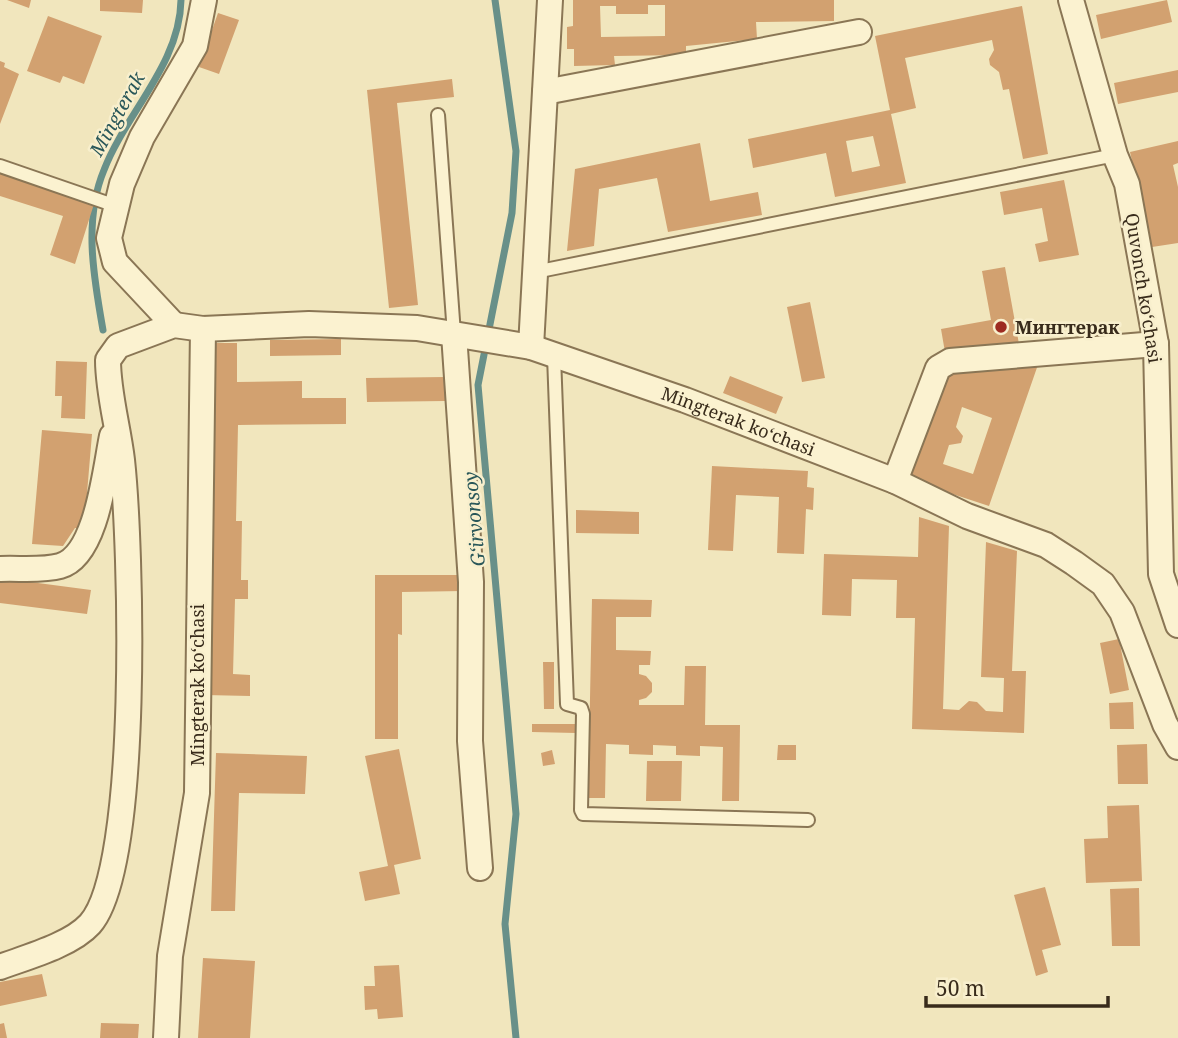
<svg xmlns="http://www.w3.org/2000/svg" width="1178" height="1038" viewBox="0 0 1178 1038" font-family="'Noto Serif',serif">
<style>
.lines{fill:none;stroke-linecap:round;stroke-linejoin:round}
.stream{stroke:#689089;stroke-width:7}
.building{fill:#d2a170;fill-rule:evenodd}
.service-casing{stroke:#8a7655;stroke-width:16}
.minor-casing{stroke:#8a7655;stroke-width:28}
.service{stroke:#fbf2d0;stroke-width:12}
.minor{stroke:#fbf2d0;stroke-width:24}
.poi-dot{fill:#9d2b21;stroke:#f8efcd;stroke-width:2.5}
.labels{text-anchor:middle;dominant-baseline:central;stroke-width:5;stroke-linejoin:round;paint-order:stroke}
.street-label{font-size:18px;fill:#382b1b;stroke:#f8efcd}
.poi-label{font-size:18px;font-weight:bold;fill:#382b1b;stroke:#f8efcd;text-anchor:start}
.water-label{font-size:19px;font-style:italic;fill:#295759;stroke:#f8efcd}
</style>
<rect width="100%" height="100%" fill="#f1e6bd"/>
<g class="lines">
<path class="stream" d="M495,0L516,151L512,213L478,385L516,814L505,924L516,1038
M103,330C94,279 83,220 104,170C126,113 180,64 181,0"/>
</g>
<path class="building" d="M7,0H31L29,8Z
M100,0H143L142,13L100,11Z
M573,0H834V21L756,22L757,39L686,46V55L614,56L615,65L574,66V49H567V27L573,26ZM648,5H665V36L601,37L600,6H616V14H648Z
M1167,0L1172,22L1101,39L1096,15Z
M1022,6L1048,154L1023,159L1009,89L1003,90L999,72L990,65L989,59L994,50L992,40L905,58L916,108L891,114L906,183L835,197L826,153L753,168L748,139L890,110L875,36ZM873,136L880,166L852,172L846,141Z
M218,13L239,20L219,74L199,67Z
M48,16L102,36L84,84L63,76L60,83L27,71Z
M0,61L5,63L4,67L19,74L0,124Z
M1178,70V92L1118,104L1114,83Z
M452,79L454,97L397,103L418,305L389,308L367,90Z
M1178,141V163L1173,165L1178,187V243L1152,247L1130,152Z
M700,143L710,201L758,192L762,215L668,232L657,178L599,189L594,246L567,251L575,169Z
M0,173L94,204L75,264L50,255L63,216L0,196Z
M1064,180L1079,255L1039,262L1035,244L1048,241L1042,208L1004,215L1000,192Z
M1005,267L1019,344L946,358L941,329L991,320L982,271Z
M810,302L825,378L802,382L787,307Z
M341,339V355L270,356V340Z
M212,343H237V382L302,381V398H346V424L238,425L236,521H242L241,580H248V599H235L233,674L250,675V696L205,695Z
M1041,356L989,506L910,480L949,367ZM962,407L992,418L973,474L943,464L949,445L961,443L963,436L956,427Z
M56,361L87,362L85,419L61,418L62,396H55Z
M730,376L783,397L776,414L723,393Z
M445,377V401L367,402L366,378Z
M42,430L92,434L84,529L75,528L63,546L32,544Z
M712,466L808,471L807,487L814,488L813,510L806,509L804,554L777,553L779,497L736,495L733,551L708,550Z
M576,510L639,512V534L576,533Z
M919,517L949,526L943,709L959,710L969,701L977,702L986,711L1003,712L1004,678L981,677L986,542L1017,551L1012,671H1026L1024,733L912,729L915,618H896L897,580L852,579L851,616L822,615L824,554L918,557Z
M375,575H463V591L402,592V635L398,634V739H375Z
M0,578L91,590L87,614L0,603Z
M592,599L652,600L651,617H616V650L651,651L650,665H639V674L646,676L652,683V692L646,698L639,700V705H684L685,666H706L705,725H740L739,801H722L723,747L700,746V756L676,755V746L653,745V755L629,754V745L606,744L605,798H588Z
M1119,639L1129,690L1110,694L1100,643Z
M543,662H554V709H544Z
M1133,702L1134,729H1110L1109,703Z
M532,724H576V733L532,732Z
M1147,744L1148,784H1118L1117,745Z
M778,745H796V760H777Z
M399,749L421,859L394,865L400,894L365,901L359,872L388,866L365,756Z
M552,750L555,764L543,766L541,753Z
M216,753L307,756L305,794L239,793L235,911H211Z
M647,761H682L681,801H646Z
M1139,805L1142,881L1086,883L1084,839L1108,838L1107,806Z
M1045,887L1061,945L1042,950L1048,972L1036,976L1014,895Z
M1139,888L1140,946H1112L1110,889Z
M203,958L255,961L250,1038H198Z
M399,965L403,1017L378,1019L377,1009L365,1010L364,986H375L374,966Z
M42,974L47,996L0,1006V982Z
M4,1023L7,1038H0V1024Z
M101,1023L139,1024L138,1038H100Z"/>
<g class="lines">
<defs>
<path id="service" d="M438,115L454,334
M0,166L116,206
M535,272L1115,155
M554,356L567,704L581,708L583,714L581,810L583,814L808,820"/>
<g id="minor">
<path d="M1071,0L1115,155L1127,184L1156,344L1161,574L1178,625"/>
<path d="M545,92L859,32"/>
<path d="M174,325L115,262L109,238L122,184L142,137L195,46L204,0"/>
<path d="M454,334L471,582L470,741L480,868"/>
<path d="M531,347L550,0"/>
<path d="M895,481L938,368L950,361L1156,344"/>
<path d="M0,569C18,568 42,571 60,566C97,556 105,470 112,436"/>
<path id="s1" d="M0,967C27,957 71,945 90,924C141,867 131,543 122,460C118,426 108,393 108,360L118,346L174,325L203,329L309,324L417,328L531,347L685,400L895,481L967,516L1046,545L1074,563L1103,584L1122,612L1165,724L1178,747"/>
<path d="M166,1038L170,956L197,793L203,329"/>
</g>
</defs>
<use href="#service" class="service-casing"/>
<use href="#minor" class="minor-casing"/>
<use href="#service" class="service"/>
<use href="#minor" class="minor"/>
</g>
<circle class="poi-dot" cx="1001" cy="327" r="7"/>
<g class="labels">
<g class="street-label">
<text transform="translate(1144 288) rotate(81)">Quvonch koʻchasi</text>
<text stroke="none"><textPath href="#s1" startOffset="1328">Mingterak ko‘chasi</textPath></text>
<text transform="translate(197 685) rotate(-90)">Mingterak koʻchasi</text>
</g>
<g class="poi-label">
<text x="1015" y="327">Мингтерак</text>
</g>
<g class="water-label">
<text transform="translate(117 114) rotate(-61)">Mingterak</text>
<text transform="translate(474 519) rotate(-95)">G‘irvonsoy</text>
</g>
</g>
<path d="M926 996v10h182v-10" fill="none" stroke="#382b1b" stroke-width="3.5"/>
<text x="936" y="996" font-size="21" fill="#382b1b" stroke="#f8efcd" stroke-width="5" paint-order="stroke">50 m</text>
</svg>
